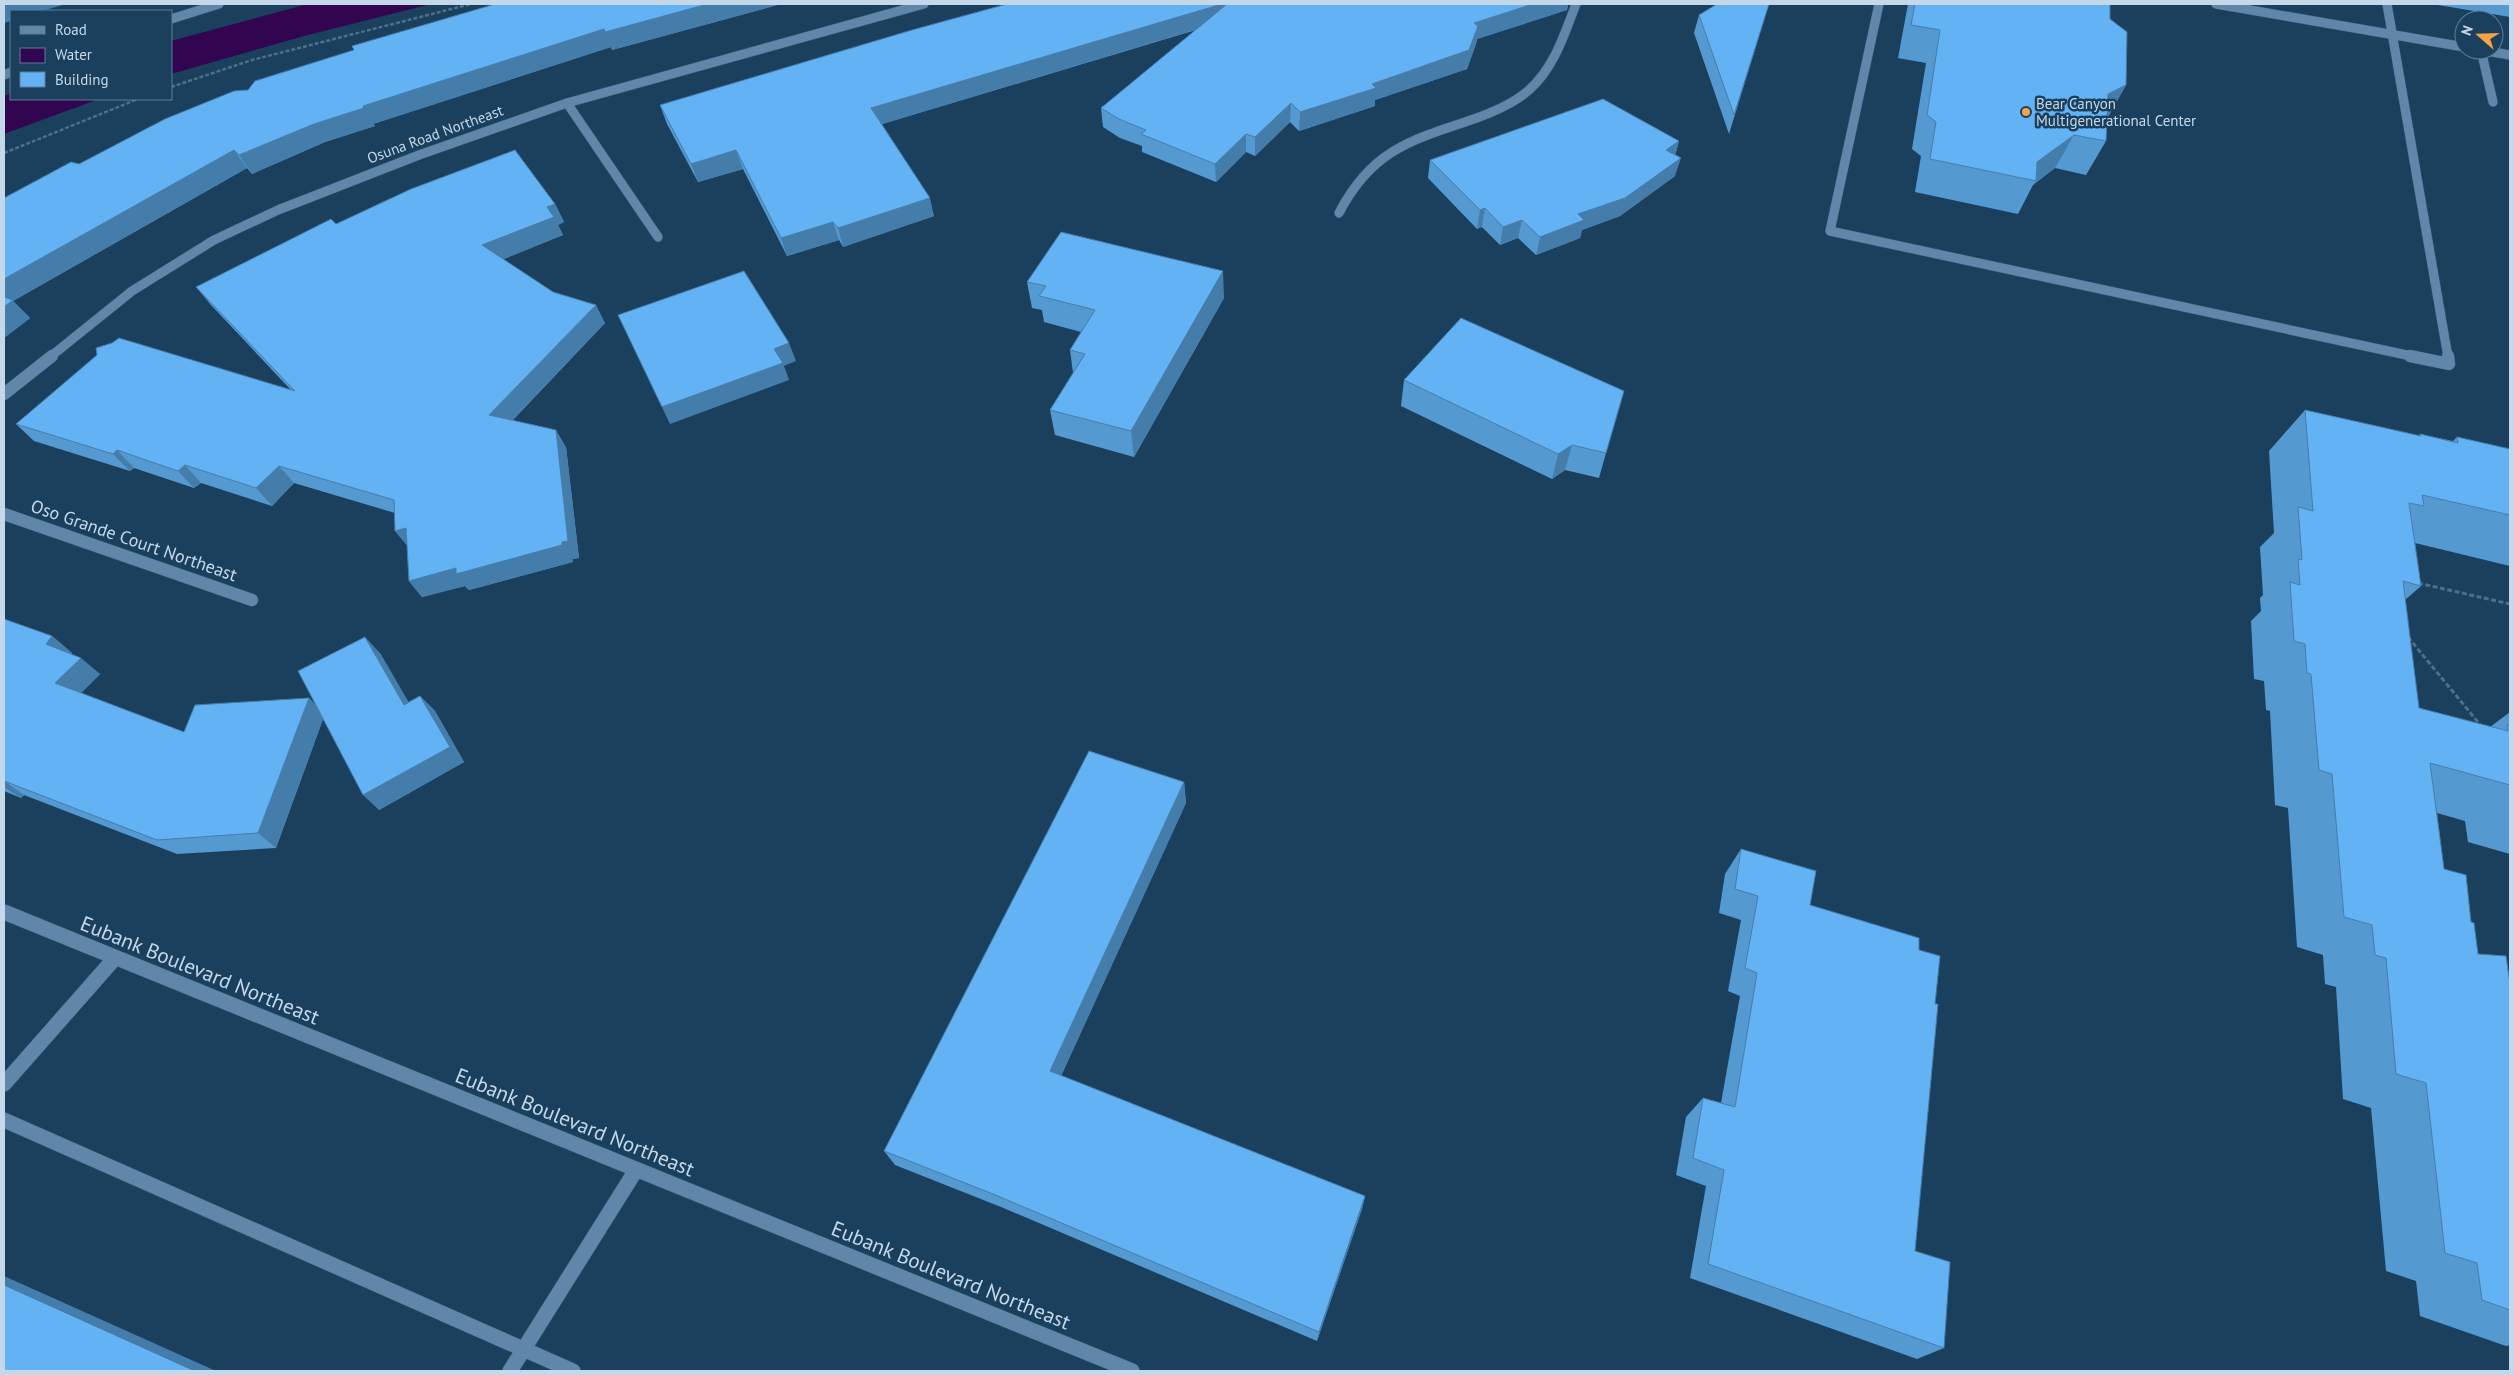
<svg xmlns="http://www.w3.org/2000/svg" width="2514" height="1375" viewBox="0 0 2514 1375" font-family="'PT Sans',sans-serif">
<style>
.water{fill:#310550}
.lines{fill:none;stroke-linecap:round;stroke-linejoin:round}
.lane-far2-casing{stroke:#3b5b74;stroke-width:10}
.lane-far1-casing{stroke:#3b5b74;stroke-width:13}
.lane-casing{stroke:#3b5b74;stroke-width:16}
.street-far1-casing{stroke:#3b5b74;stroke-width:10}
.street-casing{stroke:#3b5b74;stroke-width:13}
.secondary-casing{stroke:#3b5b74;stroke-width:16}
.path-far1{stroke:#4e6f88;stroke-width:2.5;stroke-dasharray:4 2;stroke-linecap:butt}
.path{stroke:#4e6f88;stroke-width:3;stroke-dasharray:5 2.5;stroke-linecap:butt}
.lane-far2{stroke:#6087a9;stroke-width:9}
.lane-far1{stroke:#6087a9;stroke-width:12}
.lane{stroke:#6087a9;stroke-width:15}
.street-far1{stroke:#6087a9;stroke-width:9}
.street{stroke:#6087a9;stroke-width:12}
.secondary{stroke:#6087a9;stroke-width:15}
.wall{fill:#5599d1}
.shaded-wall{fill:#457daa}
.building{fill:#63b2f3;stroke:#457daa}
.poi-dot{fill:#f6a246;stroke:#1a405d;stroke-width:2}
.labels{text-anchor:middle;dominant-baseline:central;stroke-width:5;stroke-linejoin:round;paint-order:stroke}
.far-poi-label{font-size:15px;fill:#c4d8ea;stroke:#1a405d;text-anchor:start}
.far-street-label{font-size:15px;fill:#c4d8ea;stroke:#1a405d}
.street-label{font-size:18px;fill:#c4d8ea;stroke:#1a405d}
.near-street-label{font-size:21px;fill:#c4d8ea;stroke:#1a405d}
</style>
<rect width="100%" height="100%" fill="#1a405d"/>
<path class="water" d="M308,4H431L304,36L171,74V41Z
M11,93V99H99L4,134V96Z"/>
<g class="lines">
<defs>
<path id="lane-far2" d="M1879,4L1830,231L2416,357
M2387,4L2448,357
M2481,50L2493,102"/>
<path id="lane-far1" d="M2410,356L2449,364L2448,356"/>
<path id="lane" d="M4,1084L115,958
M510,1371L636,1170"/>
<path id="street-far1" d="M2216,4L2464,47
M171,19L219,4
M2481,50L2510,55
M4,75L11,72
M567,103L658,237
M1339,213C1370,153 1407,141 1468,121C1489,114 1512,105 1529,90C1554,68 1564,35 1576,4
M50,357L132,291L214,240L278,210L419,155L567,103L924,4"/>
<path id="street" d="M4,394L52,356
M4,514L252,600"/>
<path id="secondary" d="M4,912L1132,1371
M4,1120L573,1371"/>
</defs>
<use href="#lane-far2" class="lane-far2-casing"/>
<use href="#lane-far1" class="lane-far1-casing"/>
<use href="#lane" class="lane-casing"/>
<use href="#street-far1" class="street-far1-casing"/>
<use href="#street" class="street-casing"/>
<use href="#secondary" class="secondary-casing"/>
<path class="path-far1" d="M171,87L252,60L471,4
M4,153L138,99"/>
<path class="path" d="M2418,583L2510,604
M2408,637L2482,727"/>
<use href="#lane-far2" class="lane-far2"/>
<use href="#lane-far1" class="lane-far1"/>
<use href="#lane" class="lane"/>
<use href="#street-far1" class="street-far1"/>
<use href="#street" class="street"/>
<use href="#secondary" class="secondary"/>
</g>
<path class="wall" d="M491,4H781L612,50L611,47L373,124L375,126L325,142L252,174L247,168L13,301L30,318L4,338V198L248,90L354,50L491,5Z
M1007,4H1568L1567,10L1477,39L1476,44L1467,69L1375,100V106L1299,131L1290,122L1255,156L1246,152L1216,182L1142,152V146L1120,138L1103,127L1101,108L1196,30L882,124L934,216L843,247L839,240L787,256L743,169L698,182L667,124L660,105Z
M1769,4L1729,134L1694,33L1699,15Z
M1908,4H2110V19L2126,85L2107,119L2106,141L2086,175L2055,168L2033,185L2018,214L1915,192L1921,156L1912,149L1926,63L1898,58Z
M2432,4H2510V17Z
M1679,141L1675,155V176L1620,216L1582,230L1580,238L1536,255L1518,238L1500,245L1482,227L1477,229L1428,178L1430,160Z
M555,204L564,222L558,225L563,235L503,259L553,292L605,323L513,420L566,447L579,558L573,559V562L469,590L465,586L422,597L409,581L407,545L395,531V513L294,483L272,506L201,483L194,488L134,468L130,471L34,441L16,424L291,390L211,305L196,287L336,224Z
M1027,282L1224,298L1134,457L1055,435L1050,410L1073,373L1070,350L1081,332L1044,322L1042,310L1032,308Z
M1404,380L1606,453L1599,478L1565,470L1552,479L1401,406Z
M2305,410L2418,436L2420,434L2453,441L2457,437L2510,449V566L2415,543L2421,586L2405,600L2419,708L2490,727L2510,712V854L2468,842L2465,821L2437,813L2444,869L2471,922L2478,954L2510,981V1345L2506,1346L2420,1316L2416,1281L2386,1271L2371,1108L2343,1099L2336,987L2325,984L2323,955L2297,947L2288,808L2275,805L2270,711L2266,710L2264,681L2254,679L2251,621L2261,611L2260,598L2263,595L2260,547L2274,533L2269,451Z
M4,619L52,636L72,653L71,654L100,674L81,693L184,732L309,698L315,705L380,653L408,702L420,696L435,711L464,762L379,810L323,719L276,848L177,854L24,795L21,798L4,791Z
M1184,782L1186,803L1061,1076L1365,1196L1362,1209L1317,1341L1001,1207L895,1165L884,1151Z
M1741,849L1810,905L1919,950L1935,1004L1915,1251L1944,1348L1917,1359L1690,1278L1706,1186L1676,1175L1686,1117L1703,1098L1721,1103L1740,996L1728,991L1741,920L1719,913L1725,874Z"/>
<path class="shaded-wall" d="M4,4H66L42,11H11V21L4,23Z
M708,4H781L612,50L605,32Z
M1222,4H1231V19L876,126L871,108Z
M1533,4H1568L1567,10L1477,39L1476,44L1467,69L1375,100V106L1299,131L1300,112L1372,84L1474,23Z
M604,29L611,47L373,124L375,126L325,142L252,174L239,155L314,124L363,106Z
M2126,85L2107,118L2089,127L2108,94Z
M1291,103L1290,122L1255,156V137Z
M1246,134V152L1216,182L1215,164Z
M2074,135L2055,168L2033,185L2036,181L2037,162Z
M1679,141L1674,160L1666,150Z
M234,150L247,168L13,301L30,318L4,338V279Z
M736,150L743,169L698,182L691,164Z
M1681,158L1675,176L1620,216L1582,230L1580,238L1536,255L1540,237L1578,214Z
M930,198L934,216L843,247L838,228Z
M555,204L564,222L558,225L563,235L492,264L482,245L547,207Z
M1485,208L1482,227L1477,229L1480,210Z
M1522,220L1518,238L1500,245L1503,227Z
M833,222L839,240L787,256L781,238Z
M1223,271L1224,298L1134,457L1131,431Z
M596,305L605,323L500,433L489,415Z
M789,343L796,361L784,366L789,380L670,424L662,407L774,349Z
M556,430L566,447L579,558L573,559V562L469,590L465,586L422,597L409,581L456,568Z
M1572,445L1565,470L1552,479L1558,454Z
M117,450L134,468L130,471L113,454Z
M185,465L201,483L194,488L178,471Z
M279,466L294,483L272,506L256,488Z
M406,528L409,548L395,531Z
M52,636L72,653L66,661L46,644Z
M365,637L380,653L419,720L404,705Z
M81,658L100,674L75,699L55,683Z
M420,696L435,711L464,762L379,810L363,795Z
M309,698L325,714L276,848L258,833Z
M4,781L24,795L21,798L4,787Z
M1184,782L1186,803L1056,1087L1050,1071Z
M1365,1196L1362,1209L1317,1341L1319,1332Z
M4,1276L216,1371H195L4,1285Z"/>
<path class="building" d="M491,4H708L605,32L604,29L363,106L364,108L314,124L239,155L234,150L4,279V198L71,162L79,164L165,119L234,91L248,90L255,81L354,50L352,46L492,5Z
M1007,4H1222L871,108L930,198L838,228L833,222L781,238L736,150L691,164L660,105L912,30Z
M1227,4H1533L1474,23L1478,26L1469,50L1372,84L1376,88L1300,112L1291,103L1255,137L1246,134L1215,164L1141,134L1146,130L1119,119L1101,108Z
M1717,4H1769L1734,115L1699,15Z
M1915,4H2110V19L2127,32L2126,85L2108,94L2106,141L2074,135L2037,162L2036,181L1930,159L1936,122L1927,115L1940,30L1911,25Z
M1603,99L1679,141L1666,150L1681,158L1625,198L1578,214L1584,220L1540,237L1522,220L1503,227L1485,208L1480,210L1430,160Z
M515,150L555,204L547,207L554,217L482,245L553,292L596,305L489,415L556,430L568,541L562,542V545L456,574V568L409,581L406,528L395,531L394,500L279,466L256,488L185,465L178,471L117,450L113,454L16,424L97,355L96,348L112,343L119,338L295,391L196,287L331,219L336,224L411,189Z
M1061,232L1223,271L1131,431L1050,410L1085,354L1070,350L1095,310L1039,296L1046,286L1027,282Z
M744,271L789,343L774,349L783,363L662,407L618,315Z
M4,297L13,300L4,307Z
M1461,318L1624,391L1606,453L1572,445L1558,454L1404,380Z
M2305,410L2421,436L2420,434L2458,443L2457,437L2510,449V515L2422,495L2424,506L2409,503L2421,586L2403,581L2419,708L2508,731L2507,725L2510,726V785L2430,763L2444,869L2466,875L2471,922L2474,923L2478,954L2506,956L2510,984V1310L2482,1300L2477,1263L2445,1253L2426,1083L2396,1074L2386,958L2375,955L2372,925L2344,917L2332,774L2319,770L2311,674L2307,673L2305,644L2294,641L2290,582L2300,585L2298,559L2302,560L2298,507L2313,511Z
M4,619L52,636L46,644L81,658L55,683L184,732L195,705L309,698L258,833L157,840L4,781Z
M365,637L404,705L420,696L450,747L363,795L298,671Z
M1089,751L1184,782L1050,1071L1365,1196L1319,1332L993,1194L884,1151Z
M1741,849L1816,871L1810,905L1919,938V950L1940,956L1935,1004H1938L1915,1251L1950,1262L1944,1348L1708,1264L1724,1170L1693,1158L1703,1098L1735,1107L1757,973L1745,968L1758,896L1735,889Z
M4,1285L195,1371H4Z"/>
<circle class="poi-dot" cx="2026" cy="112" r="5"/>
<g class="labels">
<g class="far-poi-label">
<text x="2036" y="103">Bear Canyon<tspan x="2036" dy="17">Multigenerational Center</tspan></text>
</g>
<g class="far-street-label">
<text transform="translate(435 134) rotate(-20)">Osuna Road Northeast</text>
</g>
<g class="street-label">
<text transform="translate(134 540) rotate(19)">Oso Grande Court Northeast</text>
</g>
<g class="near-street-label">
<text transform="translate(200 970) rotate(22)">Eubank Boulevard Northeast</text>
<text transform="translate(575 1122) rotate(22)">Eubank Boulevard Northeast</text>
<text transform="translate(951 1275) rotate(22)">Eubank Boulevard Northeast</text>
</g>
</g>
<rect width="2514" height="1375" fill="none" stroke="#c4d8ea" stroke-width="10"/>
<rect x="10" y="10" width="162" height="90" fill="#1a405d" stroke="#5e7d95"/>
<rect x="20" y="26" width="25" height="8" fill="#6087a9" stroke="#5e7d95"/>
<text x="55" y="35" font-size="15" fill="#c4d8ea">Road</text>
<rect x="20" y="48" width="25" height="15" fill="#310550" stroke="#5e7d95"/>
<text x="55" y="60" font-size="15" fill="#c4d8ea">Water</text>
<rect x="20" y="72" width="25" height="15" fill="#63b2f3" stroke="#5e7d95"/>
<text x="55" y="85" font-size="15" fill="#c4d8ea">Building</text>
<g transform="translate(2479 35) rotate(290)"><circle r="24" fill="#1a405d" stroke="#5e7d95"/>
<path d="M0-4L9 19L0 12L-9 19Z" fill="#f6a246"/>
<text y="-8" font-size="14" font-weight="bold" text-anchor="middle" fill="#c4d8ea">N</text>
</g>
</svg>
